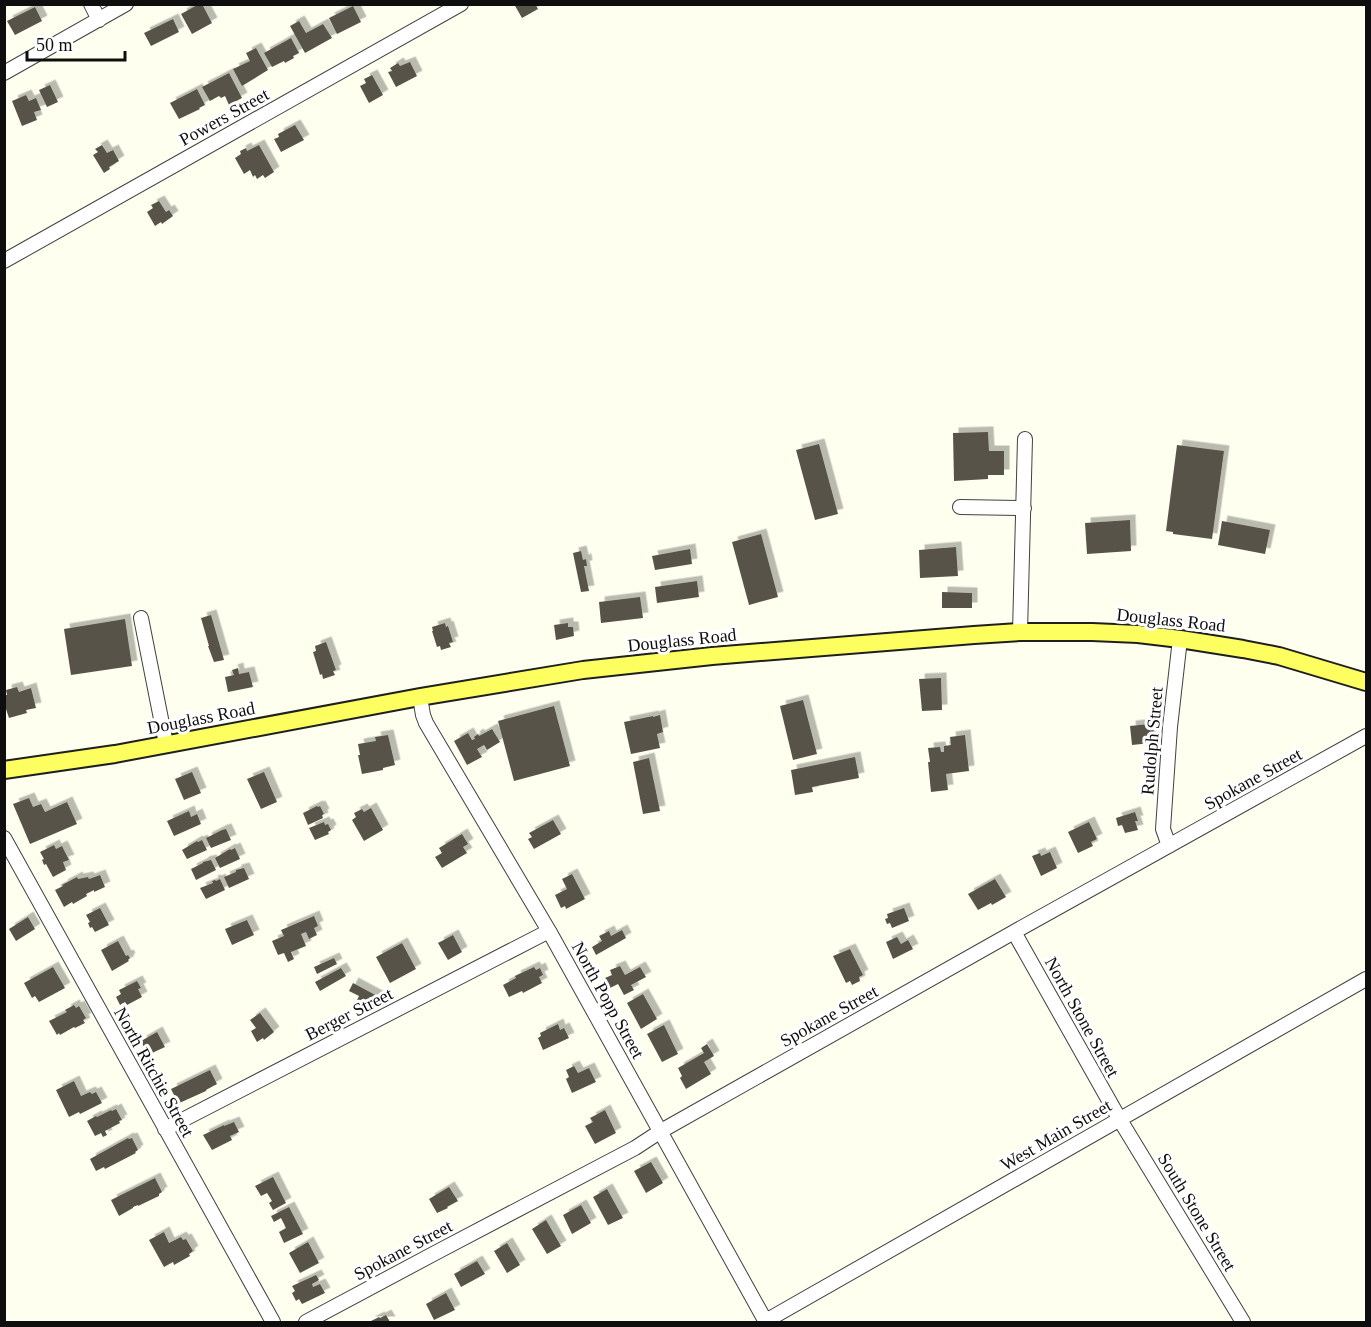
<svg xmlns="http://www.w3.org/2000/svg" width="1371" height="1327" viewBox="0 0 1371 1327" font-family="Georgia,serif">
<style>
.building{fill:#58534a;filter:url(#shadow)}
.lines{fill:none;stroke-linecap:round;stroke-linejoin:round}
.minor-casing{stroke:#414141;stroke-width:16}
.major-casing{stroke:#1f1f1f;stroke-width:20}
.minor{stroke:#fff;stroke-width:14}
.major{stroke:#fcff5f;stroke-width:16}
.labels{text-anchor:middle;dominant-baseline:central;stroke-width:6;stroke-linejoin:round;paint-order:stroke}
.street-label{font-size:18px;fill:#0e0e0e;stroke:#fff}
</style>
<defs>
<filter id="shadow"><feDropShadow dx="5.5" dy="-5.5" stdDeviation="0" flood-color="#0004"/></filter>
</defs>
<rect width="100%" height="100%" fill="#feffef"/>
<path class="building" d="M199,4H202L212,23L192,34L181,14Z
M514,4H535L538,9L522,18Z
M353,6L361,22L337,34L329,18Z
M35,7L42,21L15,35L7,21Z
M173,19L179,32L151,46L144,33Z
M299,21L306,33L323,24L332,38L305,53L290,26Z
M291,38L299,53L293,56L294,58L285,63L284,61L272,67L264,53Z
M256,48L268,70L242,86L233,69L250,61L246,53Z
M410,62L417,76L396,87L388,72L392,71L390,68L398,63L400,66Z
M229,73L242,98L229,105L225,96L221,98L219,96L210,101L202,87Z
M372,75L383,95L369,103L360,86L366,83L364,79Z
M50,85L58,102L47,107L39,90Z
M197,89L205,105L199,108L200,109L179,119L170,103Z
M26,95L29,101L36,98L41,110L34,112L37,120L22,126L12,101Z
M295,125L304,140L281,152L274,139L279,137L278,134Z
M102,145L107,153L113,150L119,161L109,167L110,169L104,173L93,155L98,152L95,149Z
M259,145L274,172L265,178L263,175L257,179L255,175L253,177L250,170L244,174L235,158L241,154L240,151L246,148L247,151Z
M159,201L166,212L169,210L173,216L162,224L161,222L155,226L147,212L153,208L151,205Z
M988,432L989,451H1004V475H988V479L954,481L953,433Z
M819,444L838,514L815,520L796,450Z
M1177,445L1224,451L1212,539L1173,534V532L1166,531Z
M1130,520L1131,551L1087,554L1085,523Z
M1222,521L1270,530L1265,554L1218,545Z
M761,534L778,597L749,605L732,542Z
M956,547L958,576L920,578L919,550Z
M690,549L692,564L655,570L652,556Z
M581,551L583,560L586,559L587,566H584L589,591L581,592L573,553Z
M697,581L699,597L657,603L655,587Z
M942,592L972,593V608H942Z
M640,597L643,618L601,623L599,602Z
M211,615L224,660L214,662L208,646H209L201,618Z
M125,619L132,666L71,675L64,629Z
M445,623L446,627L448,626L453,642L449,643L451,647L441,650L440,646L437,647L432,631H433L432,627Z
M568,623V627H573L574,636L556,640L554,625Z
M326,642L336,670L333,671L335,675L323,679L322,674L320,675L313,652L316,651L315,646Z
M238,668L239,674L249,672L253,687L228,692L225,677L234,675L232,670Z
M941,678L942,710L922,711L919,679Z
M17,687L19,692L31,688L36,708L26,710L27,713L9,718L4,703V695H7L6,690Z
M803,700L817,754L793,760L780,706Z
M554,706L570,766L514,781L498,721Z
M660,715L663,732L657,734L660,748L631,754L624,722L653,716V717Z
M1149,724V726H1153L1154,735H1150L1151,743L1132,745L1130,726Z
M492,729L500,742L487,750L484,745L477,749L482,757L467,765L454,741L468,733L472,740L475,739L474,737L478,734L479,736Z
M388,735L395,765L383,768V770L362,774L358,755H360L358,744L376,741L375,737Z
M965,735L969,771L946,774L948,790L931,792L928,762H930L928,748L940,747L941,752H944V746L951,745L950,737Z
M855,757L859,778L812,787L813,792L795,795L791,770Z
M649,758L660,811L643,814L633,762Z
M192,772L201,793L184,800L175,779Z
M264,772L277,802L261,809L247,779Z
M29,798L33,807L41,804L45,812L67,802L77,824L30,844L13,804Z
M317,806L318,807L320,806L324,814L322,815L323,818L308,825L303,813Z
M371,808L383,830L364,841L352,820L356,817L354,813L362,809L364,812Z
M189,811L191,817L197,814L201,824L174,836L167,821Z
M1135,812L1138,821H1135L1138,830L1125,833L1122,825L1118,826L1116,818Z
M553,820L561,834L534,849L528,839L532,837L529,833Z
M324,822L325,825L328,824L331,830L328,832L329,834L315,840L309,828Z
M1089,822L1097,839L1091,842L1093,846L1078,853L1068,832Z
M226,829L231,840L211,848L206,838L222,830Z
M462,834L468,844L463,847L467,853L442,868L435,857L442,853L439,848Z
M202,840L207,850L187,859L182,850L197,841L198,842Z
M54,845L56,849L62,846L69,860L63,862L66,870L53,877L46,864L44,865L42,860L44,859L40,852Z
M235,848L240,859L220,868L215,858L230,849L231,850Z
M1050,852L1057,868L1041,876L1032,856L1040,853L1041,856Z
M211,860L216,870L196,880L191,869L203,863V862Z
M244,868L249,879L229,888L224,877L236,872V870Z
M572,874L585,899L566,909L565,906L561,908L555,895L567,889L562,879Z
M100,875L105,887L94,892V890L86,894L87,896L73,904L72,902L64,907L55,890L63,886L62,885L77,877L78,879L88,877L89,879Z
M220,879L225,890L206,899L200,888L213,883L212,881L215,880L216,881Z
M995,879L1006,897L992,905L991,903L978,910L968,894Z
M100,908L109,925L95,932L92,927L90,928L88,923L90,922L86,915Z
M904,908L909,921L892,928L890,923L887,924L885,919L888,918L887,914Z
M314,916L318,926L314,928L317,935L309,939L306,932L301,934L306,946L291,952L294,959L288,962L284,953L278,955L272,941L284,936L281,930Z
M28,917L35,929L16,941L9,929Z
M247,920L254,935L232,945L225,929Z
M622,930L626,938L596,955L592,947L602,941L599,936L609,931L611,936Z
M453,935L462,952L448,960L438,943Z
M897,937L901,944L908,940L913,949L893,959L886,942Z
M118,941L126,956L128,955L130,958L128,960L129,961L112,971L101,950Z
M402,943L416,969L390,983L376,957Z
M850,949L863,975L859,977L860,981L852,985L850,981L846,983L833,956Z
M334,958L337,964L317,974L314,967Z
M620,966L625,975L640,967L646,977L631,985L634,990L624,995L618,984L610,988L605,978L612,975L610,970Z
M53,967L65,988L39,1002L35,996L32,998L24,983Z
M534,967L536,970L540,968L543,975L539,977L542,983L523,993L522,991L509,997L503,985L516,978L515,976Z
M341,968L346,976L320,991L315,982Z
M137,981L141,988L138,989L142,997L127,1005L125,1002L120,1005L116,997L121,994L119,990Z
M353,983L379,997L374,1005L373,1004L369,1009L356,1002L359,996L349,991Z
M643,994L657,1019L641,1029L627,1003Z
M74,1005L76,1008L79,1006L86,1018L83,1020L85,1023L75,1028L74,1027L60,1035L59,1033L57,1035L49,1021L67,1012L65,1010Z
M260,1013L274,1032L264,1040L263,1038L257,1042L251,1031L256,1028L250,1020Z
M558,1024L560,1030L564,1028L569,1038L543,1050L538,1038L541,1036L540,1033Z
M664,1025L678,1054L662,1062L647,1034Z
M157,1032L165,1047L150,1054L146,1047H144L141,1041Z
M707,1044L714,1056L704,1062L711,1074L686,1089L680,1078L682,1076L678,1068L704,1053L701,1048Z
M574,1066L578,1073L589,1068L596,1082L572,1093L566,1079L569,1077L566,1070Z
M210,1070L217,1084L206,1090V1091L175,1105L171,1097L174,1095L171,1089Z
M74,1081L81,1096L90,1092L92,1094L96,1092L102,1103L80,1114L79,1112L69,1117L56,1090Z
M116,1109L122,1120L119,1121L120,1123L105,1131L107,1135L103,1137L101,1133L95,1136L87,1121L96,1116L97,1117L111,1110L112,1111Z
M605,1110L616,1133L595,1144L585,1126L593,1122L590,1118Z
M234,1122L239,1132L230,1136L232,1140L212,1150L203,1135L224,1125V1126Z
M128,1138L129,1139L132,1138L138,1150L135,1152L136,1153L105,1169L104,1167L96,1171L90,1159Z
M651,1162L663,1183L646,1193L634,1171Z
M273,1177L286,1203L273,1210L269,1203L272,1201L267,1193L261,1196L255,1186Z
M155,1178L162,1192L159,1194V1196L138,1206V1205L133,1207V1208L119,1216L111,1200Z
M449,1187L458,1201L447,1207L448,1208L437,1213L429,1199Z
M607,1189L623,1218L608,1225L593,1197Z
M581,1205L591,1223L572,1234L563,1215Z
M289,1207L303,1234L284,1243L279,1232L286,1228L281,1218L274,1222L271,1216Z
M546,1220L561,1246L547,1254L532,1229Z
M164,1232L169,1243L181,1237L183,1240L186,1239L193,1251L189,1254L190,1256L174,1265L173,1262L164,1267L149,1240Z
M308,1242L319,1263L300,1273L289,1253Z
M507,1243L520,1265L507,1273L494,1251Z
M477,1261L485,1274L461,1287L454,1274Z
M316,1275L319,1280L312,1284L313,1287L320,1284L325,1293L302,1304L299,1299L296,1301L292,1293L295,1291L292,1286Z
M446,1293L455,1310L434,1320L426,1304Z
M386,1315L390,1322H369L379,1317L380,1318Z"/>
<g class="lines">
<defs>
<path id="minor" d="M91,4L99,20
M4,73L126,4
M4,261L461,4
M960,507L1024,508
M141,618L166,744
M1020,632L1025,439
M420,697L423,715L426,723L549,931L766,1322
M4,838L273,1322
M1169,846L1163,829L1170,727L1180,639
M1014,932L1120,1120L1243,1322
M165,1129L549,931
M306,1322L437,1252L635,1148L661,1131L1014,932L1366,736
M764,1322L1366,979"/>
<path id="major" d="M4,770L115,754L420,697L583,670L712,656L974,635L1020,632H1092L1138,634L1180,639L1243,649L1279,656L1366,682"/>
</defs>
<use href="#minor" class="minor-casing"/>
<use href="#major" class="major-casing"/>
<use href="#minor" class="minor"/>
<use href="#major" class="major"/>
</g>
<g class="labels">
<g class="street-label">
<text transform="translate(224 117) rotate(-29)">Powers Street</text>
<text transform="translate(1171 620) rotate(6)">Douglass Road</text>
<text transform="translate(682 640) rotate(-6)">Douglass Road</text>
<text transform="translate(201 718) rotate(-11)">Douglass Road</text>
<text transform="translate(1152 741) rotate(-85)">Rudolph Street</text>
<text transform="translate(1253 779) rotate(-29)">Spokane Street</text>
<text transform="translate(608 1000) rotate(61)">North Popp Street</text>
<text transform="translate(349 1014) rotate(-27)">Berger Street</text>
<text transform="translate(829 1016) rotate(-29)">Spokane Street</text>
<text transform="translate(1082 1017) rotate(61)">North Stone Street</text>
<text transform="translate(154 1072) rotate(61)">North Ritchie Street</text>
<text transform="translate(1056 1135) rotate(-30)">West Main Street</text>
<text transform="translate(1197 1212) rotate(59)">South Stone Street</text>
<text transform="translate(403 1250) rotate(-28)">Spokane Street</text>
</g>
</g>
<rect width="1371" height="1327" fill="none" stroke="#0e0e0e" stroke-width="12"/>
<path d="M27 51v9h98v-9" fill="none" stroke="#0e0e0e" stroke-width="3"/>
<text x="36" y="51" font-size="18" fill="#0e0e0e" stroke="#ffffff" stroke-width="4.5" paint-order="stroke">50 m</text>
</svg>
